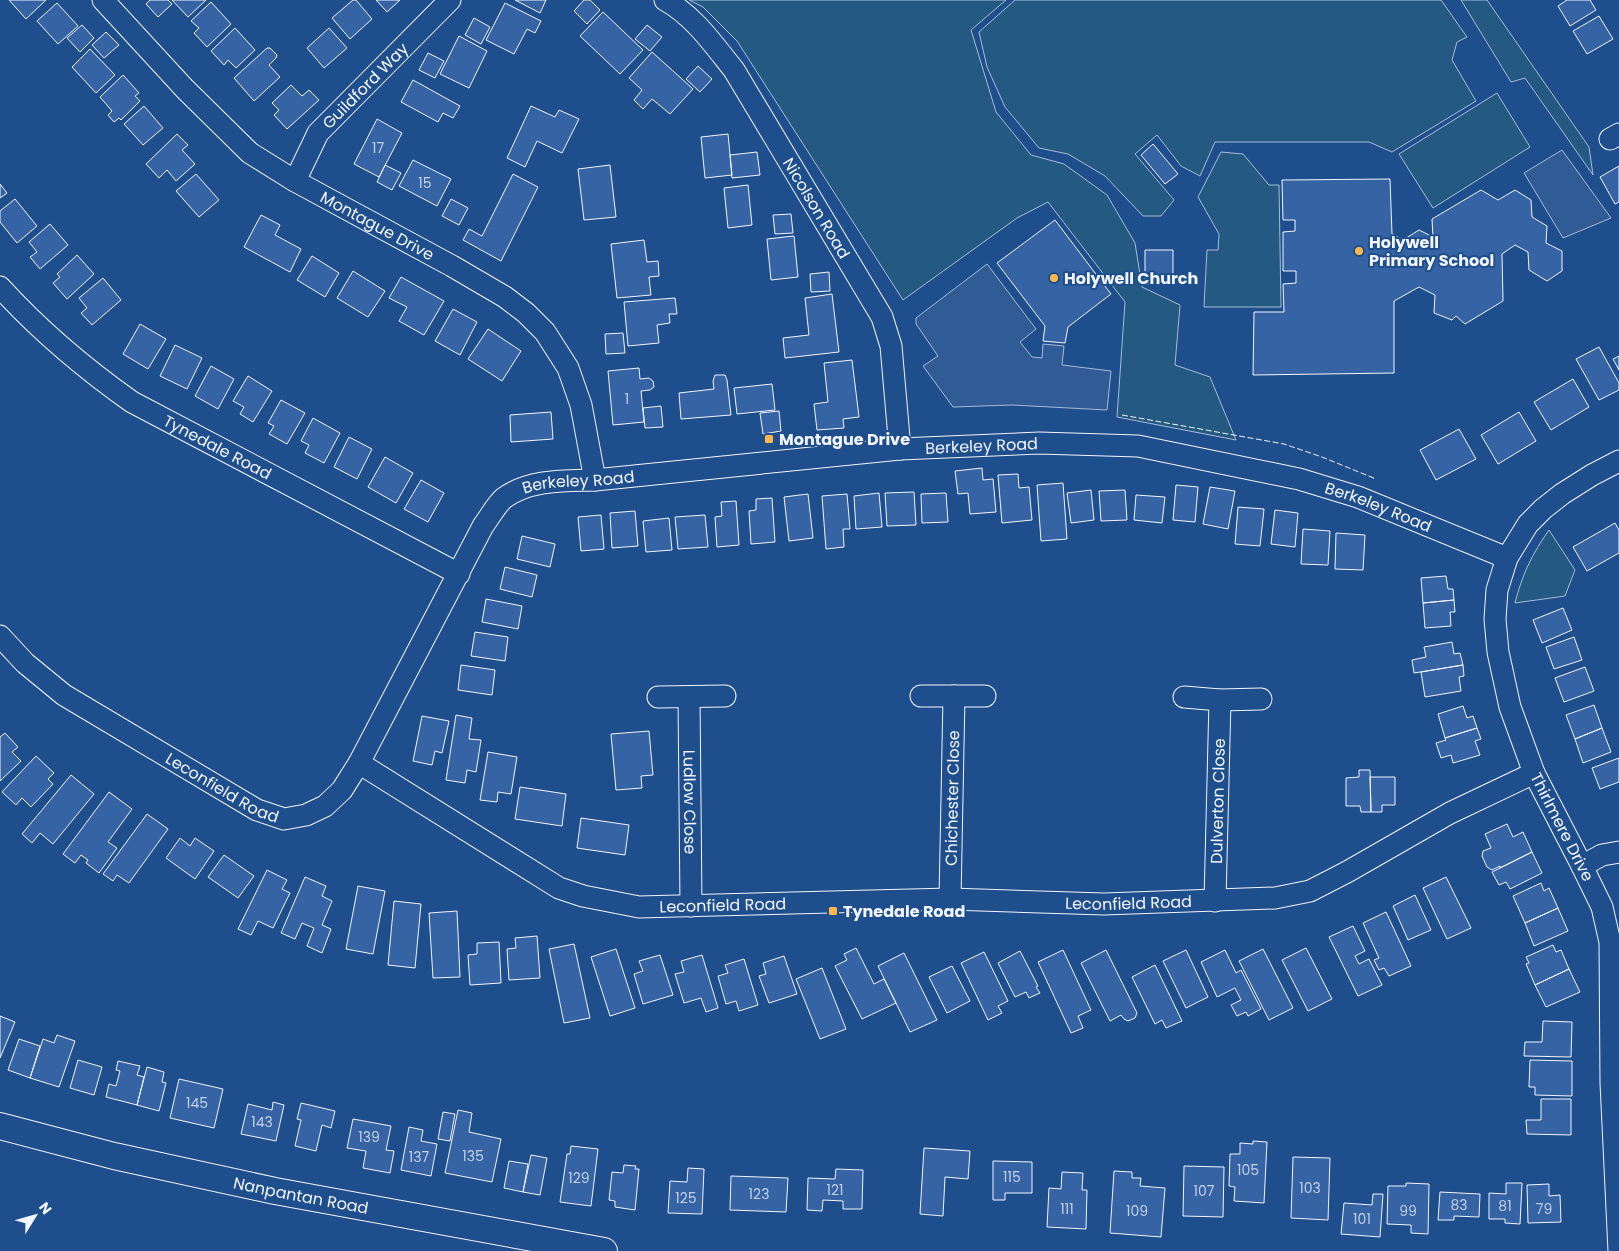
<svg xmlns="http://www.w3.org/2000/svg" width="1619" height="1251" viewBox="0 0 1619 1251" font-family="Poppins,sans-serif">
<style>
.green{fill:#245a82;stroke:#a8bbd7}
.parking{fill:#305b95;stroke:#a8bbd7}
.building{fill:#3563a3;stroke:#f2f6ff}
.lines{fill:none;stroke-linecap:round;stroke-linejoin:round}
.minor-casing{stroke:#f2f6ff;stroke-width:23}
.tertiary-casing{stroke:#f2f6ff;stroke-width:28}
.minor{stroke:#1f4e8c;stroke-width:21}
.tertiary{stroke:#1f4e8c;stroke-width:26}
.fence{stroke:#f2f6ff;stroke-width:1;stroke-dasharray:6 2.5;stroke-linecap:butt}
.poi-dot{fill:#ffb74d;stroke:#1f4e8c;stroke-width:2}
.labels{text-anchor:middle;dominant-baseline:central;stroke-width:4;stroke-linejoin:round;paint-order:stroke}
.number-label{font-size:14px;fill:#c3d1e8}
.street-label{font-size:16px;fill:#f2f6ff;stroke:#1f4e8c}
.poi-label{font-size:16px;font-weight:bold;fill:#f2f6ff;stroke:#1f4e8c;text-anchor:start}
</style>
<rect width="100%" height="100%" fill="#1f4e8c"/>
<path class="green" d="M689,0H1006L971,30L996,112L1031,155L1064,164L1107,195L1135,243L1142,287L1180,305L1175,365L1210,377L1236,440L1117,417L1125,302L1048,202L1017,218L903,300L737,41L703,7Z
M1015,0H1441L1467,37L1457,42L1452,60L1476,101L1392,152L1369,142H1215L1200,176L1181,166L1157,135L1135,154L1174,200L1161,216H1143L1105,176L1068,154L1039,148L1005,107L987,67L979,32Z
M1461,0H1487L1589,147L1593,175L1525,78L1511,82Z
M1497,93L1530,147L1433,208L1399,154Z
M1221,152L1243,154L1269,185H1279L1281,307H1204L1207,250H1218L1219,234L1198,197Z
M1549,530L1575,570L1565,596L1515,603C1522,575 1532,554 1549,530Z"/>
<path class="parking" d="M1562,150L1611,218L1563,238L1524,173Z
M987,264L1036,329L1020,342L1032,357L1042,358L1043,344L1064,346L1062,365L1111,371L1107,410L1012,405L953,407L923,366L938,356L916,324V318Z"/>
<path class="building" d="M9,0H46L26,19Z
M150,0H168L172,4L158,17L146,4Z
M172,0H206L188,17Z
M353,0H356L372,19L350,39L332,18Z
M376,0H400L387,12Z
M515,0H546L540,13Z
M584,0H590L600,10L587,24L574,11Z
M1567,0H1590L1596,10L1570,26L1558,6Z
M211,2L231,24L207,47L194,33L199,28L191,21Z
M57,3L78,26L58,44L37,21Z
M505,3L541,21L535,33L527,29L514,54L486,40Z
M603,12L643,50L620,74L580,36Z
M1599,16L1613,39L1587,54L1573,31Z
M474,18L490,27L481,44L465,35Z
M82,25L94,38L80,52L67,38Z
M647,25L662,37L650,51L635,39Z
M235,28L255,50L236,68L228,60L224,65L211,51Z
M329,28L347,48L324,68L307,48Z
M106,32L119,45L104,58L92,45Z
M459,36L487,51L469,88L440,74Z
M267,48H270L277,55L276,58L269,65L280,77L254,101L234,78Z
M90,49L115,75L96,93L72,67Z
M652,52L693,89L670,114L652,99L643,109L634,100L642,90L629,78Z
M428,53L444,61L435,78L419,70Z
M698,66L712,79L700,92L686,79Z
M123,75L139,93L135,96L140,101L121,120L119,118L114,122L108,115L112,111L100,97Z
M413,80L460,106L453,118L443,113L438,122L401,102Z
M291,85L302,96L309,90L319,100L287,129L274,115L279,110L272,103Z
M144,106L163,128L143,145L124,124Z
M531,106L555,117L559,110L579,119L562,153L537,141L525,167L507,158Z
M377,119L402,133L379,177L354,164Z
M177,134L188,145L182,150L195,164L176,181L167,170L159,178L146,164Z
M728,134L732,175L705,178L701,137Z
M1153,144L1178,174L1165,184L1141,155Z
M757,152L760,175L732,178L730,155Z
M413,160L451,179L437,206L399,186Z
M385,165L401,173L392,190L377,182Z
M610,165L616,217L584,220L578,169Z
M1619,166V202L1615,204L1600,177Z
M196,174L219,200L199,217L176,191Z
M513,174L538,187L501,261L463,240L469,229L482,236Z
M1390,179L1392,234L1403,240L1419,230L1433,237L1432,219L1481,190L1498,200L1515,190L1531,200L1532,217L1547,226L1546,243L1562,251V271L1547,281L1529,270L1528,252L1515,245L1502,254L1503,301L1465,324L1456,316L1452,320L1434,313L1435,295L1419,287L1394,301V373L1253,375L1254,312H1284L1283,284L1296,283V271H1283V232L1295,231V220H1283L1282,180Z
M0,184L7,193L0,198Z
M748,185L752,225L728,228L724,188Z
M15,199L37,226L17,243L0,222V211Z
M451,199L468,208L459,225L442,216Z
M791,214L793,233L775,234L773,215Z
M261,215L280,225L275,235L301,249L290,272L244,247Z
M1055,220L1111,294L1068,327L1065,343L1043,341L1045,326L997,263Z
M50,224L68,245L40,269L30,257L37,252L29,242Z
M794,236L798,277L771,280L767,239Z
M644,240L647,262L658,261L659,276L649,277L651,295L617,298L611,244Z
M1145,250H1173V284H1145Z
M77,255L94,274L67,299L53,283L60,277L57,274Z
M312,256L339,273L325,297L297,280Z
M353,271L385,291L368,317L337,298Z
M829,272L830,291L811,292L810,274Z
M401,277L444,301L424,335L399,321L407,307L389,298Z
M103,278L121,300L92,325L81,313L87,308L79,298Z
M832,294L839,352L785,358L783,338L809,335L805,298Z
M675,298L677,314H669L670,323L657,325L659,343L628,346L624,302Z
M453,309L477,322L460,355L435,341Z
M140,324L166,339L148,369L123,354Z
M488,329L521,351L502,381L468,359Z
M623,333L625,353L606,354L605,334Z
M175,345L202,358L187,389L160,376Z
M1599,347L1619,383V390L1599,400L1576,359Z
M1619,356V370L1613,359Z
M852,360L859,417L843,419L844,428L817,430L814,404L828,402L824,363Z
M211,366L234,379L218,409L195,396Z
M639,368L640,379L649,378L653,381L654,387L650,390L641,391L644,422L613,425L608,371Z
M715,375H725L727,380L731,415L681,419L679,393L714,389L713,381Z
M248,376L272,391L253,422L240,414L244,407L233,401Z
M1573,379L1589,407L1551,430L1534,402Z
M772,384L775,410L737,414L734,388Z
M281,400L305,413L287,444L269,434L274,426L268,423Z
M661,406L663,427L645,428L643,408Z
M779,411L781,431L763,434L760,413Z
M551,412L553,439L511,442L510,415Z
M1519,412L1536,441L1498,464L1481,435Z
M313,418L340,433L324,463L305,453L309,445L301,441Z
M1459,429L1476,459L1436,480L1420,450Z
M349,437L372,449L357,479L334,467Z
M385,457L413,473L396,503L368,487Z
M982,468L983,480L993,479L996,512L970,514L968,493L958,494L955,471Z
M1018,474L1019,488L1029,487L1032,520L1002,523L998,475Z
M421,480L444,493L428,522L404,509Z
M1063,483L1067,539L1041,541L1037,485Z
M1176,485L1198,487L1195,522L1173,520Z
M1210,487L1235,491L1228,529L1203,524Z
M1091,490L1094,520L1071,523L1067,493Z
M1125,490L1127,520L1101,521L1099,491Z
M914,492L916,525L887,526L885,493Z
M879,493L882,527L856,529L854,496Z
M946,493L948,522L922,523L921,494Z
M808,494L813,538L789,541L784,497Z
M847,494L850,529H843L844,547L826,549L822,496Z
M1136,495L1165,497L1162,523L1134,520Z
M772,498L775,542L751,544L749,511L756,510V499Z
M736,501L739,545L717,547L715,517L722,516L721,502Z
M1238,507L1264,509L1260,546L1235,544Z
M1275,510L1298,513L1295,547L1271,544Z
M635,511L638,546L612,548L610,513Z
M601,515L604,549L581,551L578,517Z
M705,515L708,547L678,549L675,517Z
M669,518L672,550L646,552L643,521Z
M1615,523L1619,530V553L1587,571L1573,547Z
M1303,529L1330,531L1328,565L1301,564Z
M1336,533L1365,535L1363,570L1335,569Z
M522,536L555,544L550,567L517,559Z
M505,567L537,575L532,597L500,589Z
M1446,576L1448,589H1453L1454,600L1423,603L1421,578Z
M486,599L522,606L518,629L482,622Z
M1454,600L1455,612H1450L1451,626L1425,628L1423,603Z
M1563,608L1572,630L1542,643L1533,620Z
M475,632L508,637L505,661L471,656Z
M1574,637L1582,660L1554,669L1546,647Z
M1452,642L1454,654L1460,653L1463,665L1414,673L1412,660L1426,657L1424,647Z
M461,665L495,670L492,695L458,690Z
M1463,665L1464,676L1459,677L1461,691L1425,697L1421,672Z
M1585,667L1594,691L1564,702L1555,678Z
M1594,705L1602,728L1575,739L1566,715Z
M1463,706L1467,718L1473,716L1477,728L1445,738L1438,714Z
M456,715L472,718L469,739L481,740L476,772L467,770L465,783L446,780Z
M422,716L449,721L442,753L435,751L432,765L413,761Z
M1477,728L1481,739L1475,741L1480,755L1453,763L1451,755L1441,758L1436,743L1446,740L1445,738Z
M1602,728L1611,752L1583,763L1575,739Z
M649,731L653,775L641,776L642,788L616,790L611,734Z
M5,733L18,747L12,752L21,761L0,781V737Z
M488,752L517,757L511,794L498,792L497,802L480,800Z
M36,756L54,773L48,779L53,784L31,807L22,798L16,805L2,792Z
M1619,758V782L1600,789L1592,768Z
M1359,770H1370L1371,812H1361L1360,806H1346V778L1359,777Z
M71,775L94,794L53,844L40,833L32,843L22,834Z
M1370,777H1395V805H1382V812H1371Z
M520,787L566,794L562,826L515,819Z
M109,792L132,809L108,842L117,848L99,873L86,863L88,860L81,855L75,863L63,854Z
M147,814L168,829L129,883L117,875L113,881L103,874Z
M581,818L629,825L625,855L577,848Z
M1507,824L1513,837L1523,832L1532,852L1500,868V866L1492,870L1487,867L1482,856L1483,851L1491,848L1485,834Z
M180,838L190,846L195,838L214,851L195,879L166,858Z
M1532,852L1542,873L1510,889L1506,882L1499,885L1492,872Z
M224,855L254,876L238,898L208,877Z
M267,870L287,880L282,889L290,893L273,928L258,921L251,935L238,929Z
M305,877L326,886L322,896L332,901L322,925L331,929L322,953L307,946L314,928L302,923L295,939L281,933Z
M1446,877L1471,928L1447,939L1423,888Z
M1541,883L1544,891L1549,888L1558,908L1525,923L1513,896Z
M358,886L385,891L373,954L346,949Z
M1415,895L1431,930L1408,940L1393,906Z
M394,901L421,904L415,968L388,965Z
M1558,908L1568,931L1534,946L1525,923Z
M457,911L460,977L433,978L429,913Z
M1386,912L1411,966L1389,976L1384,968L1379,970L1374,960L1379,958L1363,923Z
M1353,926L1365,951L1355,956L1359,964L1369,959L1382,985L1358,996L1329,937Z
M537,936L540,978L509,980L507,949L516,948L515,938Z
M499,942L501,983L470,985L468,955L477,954V943Z
M574,944L590,1018L564,1023L549,949Z
M1553,945L1556,952L1561,950L1569,969L1535,985L1526,964L1529,963L1526,957Z
M856,948L874,984L884,979L896,1003L862,1019L835,966L847,960L844,954Z
M1306,948L1332,999L1308,1011L1282,960Z
M616,949L635,1008L610,1016L591,957Z
M1263,949L1293,1008L1269,1020L1239,961Z
M1063,950L1091,1010L1078,1016L1083,1028L1071,1033L1038,962Z
M1106,950L1137,1013L1135,1018L1128,1021L1124,1019L1121,1015L1110,1021L1081,963Z
M1186,950L1208,997L1186,1008L1163,961Z
M1225,950L1236,973L1241,970L1261,1009L1248,1016L1246,1012L1237,1016L1231,1005L1241,1000L1235,988L1217,997L1201,962Z
M1020,951L1038,986L1036,987L1040,993L1029,998L1026,992L1015,997L998,963Z
M984,952L1008,1001L998,1006L1002,1013L988,1020L961,963Z
M904,953L937,1020L910,1032L878,966Z
M660,955L673,995L643,1004L634,974L643,971L639,961Z
M702,955L718,1008L706,1012L701,998L684,1003L675,974L684,972L681,961Z
M784,956L797,994L769,1003L759,976L766,974L763,963Z
M744,959L758,1005L739,1011L736,1001L726,1004L718,976L728,973L725,965Z
M1155,965L1182,1021L1166,1028L1162,1020L1155,1024L1132,977Z
M952,966L970,1001L947,1013L929,977Z
M822,968L846,1029L820,1039L796,979Z
M1569,969L1580,992L1546,1007L1535,985Z
M0,1016L15,1022L0,1058Z
M1543,1021L1572,1022L1571,1057L1524,1056L1525,1042H1542Z
M57,1035L75,1041L59,1087L30,1078L43,1039L54,1043Z
M19,1039L40,1046L30,1078L8,1070Z
M78,1060L102,1067L94,1095L70,1088Z
M1530,1060L1572,1061V1096L1535,1095V1087H1529Z
M118,1061L140,1066L137,1075L144,1077L137,1105L106,1097L109,1084L116,1086L120,1071L116,1070Z
M147,1067L164,1072L162,1082L166,1083L159,1111L137,1105Z
M179,1079L223,1089L214,1128L170,1118Z
M1541,1099H1571V1135L1527,1134L1526,1120H1541Z
M273,1102L284,1105L276,1141L241,1134L248,1104L272,1110Z
M301,1103L335,1111L331,1128L322,1125L316,1151L295,1146L301,1120L297,1119Z
M458,1110L472,1113L469,1132L501,1139L492,1182L445,1173Z
M443,1112L455,1114L450,1141L438,1139Z
M353,1119L391,1126L386,1150L394,1151L390,1173L363,1168L366,1151L347,1148Z
M409,1127L423,1130L421,1141L437,1144L431,1176L401,1170Z
M1253,1141L1267,1142L1264,1203L1234,1201L1235,1187L1229,1186L1230,1154H1240V1143L1253,1144Z
M571,1146L598,1149L591,1206L560,1202L567,1154H570Z
M924,1148L970,1151L968,1179L945,1177L943,1216L920,1214Z
M531,1155L547,1158L540,1195L523,1192Z
M1293,1157L1330,1158L1328,1220L1291,1218Z
M509,1161L528,1164L523,1192L504,1188Z
M993,1161L1032,1162V1193H1005V1200H993Z
M624,1165L636,1166L635,1169H639L635,1210L615,1207V1201L609,1200L612,1172L623,1173Z
M1184,1166L1224,1167L1223,1217L1183,1216Z
M688,1168L704,1169L702,1214L668,1213L670,1181L687,1182Z
M836,1169L863,1170L862,1209H843V1201L823,1200L822,1211L807,1210L808,1178L835,1179Z
M1114,1171L1132,1172V1178H1141L1140,1186L1165,1188L1161,1237L1110,1233Z
M1062,1172L1083,1173L1082,1190H1087L1086,1229L1047,1227L1049,1188L1061,1189Z
M731,1176L788,1178L786,1212L730,1210Z
M1406,1183L1429,1184L1428,1234L1411,1233V1225L1387,1224L1388,1186H1406Z
M1506,1183H1522L1520,1224L1505,1223V1219H1489V1193L1506,1194Z
M1549,1184V1196L1560,1195L1561,1222L1528,1223L1527,1185Z
M1440,1192L1480,1194L1479,1217L1454,1216V1220H1438Z
M1373,1194H1383L1380,1237L1341,1234L1344,1203L1372,1205Z"/>
<g class="lines">
<defs>
<g id="minor">
<path id="s1" d="M103,0L185,89L250,153L295,181L452,266L505,297L526,313L545,332L568,368L581,405L595,480"/>
<path id="s2" d="M665,0C694,16 713,44 734,70L882,317L891,346L900,449"/>
<path d="M1610,139L1619,134"/>
<path id="s3" d="M295,181L318,133L450,0"/>
<path id="s4" d="M0,287C40,331 84,368 132,402L459,574"/>
<path id="s5" d="M0,636L25,663L64,695L257,810L284,819L306,815L325,806L342,790L359,763L483,526C489,518 496,505 504,498C530,479 565,481 595,480L900,449L1039,443L1138,446L1299,479L1358,497L1507,558"/>
<path d="M921,696H985"/>
<path d="M658,697L725,696"/>
<path id="s6" d="M689,697L691,906"/>
<path d="M1184,697L1220,700L1261,699"/>
<path id="s7" d="M359,763L559,888L583,896L639,907L950,899L1104,904L1275,898L1310,891L1347,872L1450,813L1534,773"/>
<path d="M1582,866L1602,855L1619,852"/>
<path id="s8" d="M950,899L954,696"/>
<path id="s9" d="M1215,901L1220,700"/>
<path d="M1619,1251L1611,1083L1610,942L1602,907L1582,866L1534,773L1510,707L1498,652L1495,619L1497,590L1507,558L1528,524L1543,509L1562,494L1592,475L1619,461"/>
</g>
<g id="tertiary">
<path id="s10" d="M0,1126L114,1156L275,1191L604,1251"/>
</g>
</defs>
<use href="#minor" class="minor-casing"/>
<use href="#tertiary" class="tertiary-casing"/>
<use href="#minor" class="minor"/>
<use href="#tertiary" class="tertiary"/>
<path class="fence" d="M1122,415L1284,444L1322,457L1376,479"/>
</g>
<g class="poi-dot">
<circle cx="1359" cy="251" r="5"/>
<circle cx="1054" cy="278" r="5"/>
<rect x="764" y="434" width="10" height="10" rx="2.5"/>
<rect x="828" y="906" width="10" height="10" rx="2.5"/>
</g>
<g class="labels">
<g class="number-label">
<text x="378" y="148">17</text>
<text x="425" y="183">15</text>
<text x="627" y="399">1</text>
<text x="197" y="1103">145</text>
<text x="262" y="1122">143</text>
<text x="369" y="1137">139</text>
<text x="473" y="1156">135</text>
<text x="419" y="1157">137</text>
<text x="1248" y="1170">105</text>
<text x="1012" y="1177">115</text>
<text x="579" y="1178">129</text>
<text x="1310" y="1188">103</text>
<text x="835" y="1190">121</text>
<text x="1204" y="1191">107</text>
<text x="759" y="1194">123</text>
<text x="686" y="1198">125</text>
<text x="1459" y="1205">83</text>
<text x="1505" y="1206">81</text>
<text x="1067" y="1209">111</text>
<text x="1544" y="1209">79</text>
<text x="1137" y="1211">109</text>
<text x="1408" y="1211">99</text>
<text x="1362" y="1219">101</text>
</g>
<g class="street-label">
<text stroke="none"><textPath href="#s3" startOffset="120">Guildford Way</textPath></text>
<text stroke="none"><textPath href="#s2" startOffset="260">Nicolson Road</textPath></text>
<text stroke="none"><textPath href="#s1" startOffset="359">Montague Drive</textPath></text>
<text stroke="none"><textPath href="#s5" startOffset="1224">Berkeley Road</textPath></text>
<text stroke="none"><textPath href="#s4" startOffset="272">Tynedale Road</textPath></text>
<text stroke="none"><textPath href="#s5" startOffset="819">Berkeley Road</textPath></text>
<text stroke="none"><textPath href="#s5" startOffset="1629">Berkeley Road</textPath></text>
<text stroke="none"><textPath href="#s5" startOffset="271">Leconfield Road</textPath></text>
<text stroke="none"><textPath href="#s8" startOffset="101">Chichester Close</textPath></text>
<text stroke="none"><textPath href="#s9" startOffset="100">Dulverton Close</textPath></text>
<text stroke="none"><textPath href="#s6" startOffset="105">Ludlow Close</textPath></text>
<text transform="translate(1562 827) rotate(63)">Thirlmere Drive</text>
<text stroke="none"><textPath href="#s7" startOffset="808">Leconfield Road</textPath></text>
<text stroke="none"><textPath href="#s7" startOffset="402">Leconfield Road</textPath></text>
<text stroke="none"><textPath href="#s10" startOffset="309">Nanpantan Road</textPath></text>
</g>
<g class="poi-label">
<text x="1369" y="242">Holywell<tspan x="1369" dy="18">Primary School</tspan></text>
<text x="1064" y="278">Holywell Church</text>
<text x="779" y="439">Montague Drive</text>
<text x="843" y="911">Tynedale Road</text>
</g>
</g>
<g transform="translate(35 1216) rotate(53)" stroke="#1f4e8c" stroke-width="4" paint-order="stroke">
<path d="M0-4L9 19L0 12L-9 19Z" fill="#f2f6ff"/>
<text y="-8" font-size="14" font-weight="bold" text-anchor="middle" fill="#f2f6ff">N</text>
</g>
</svg>
